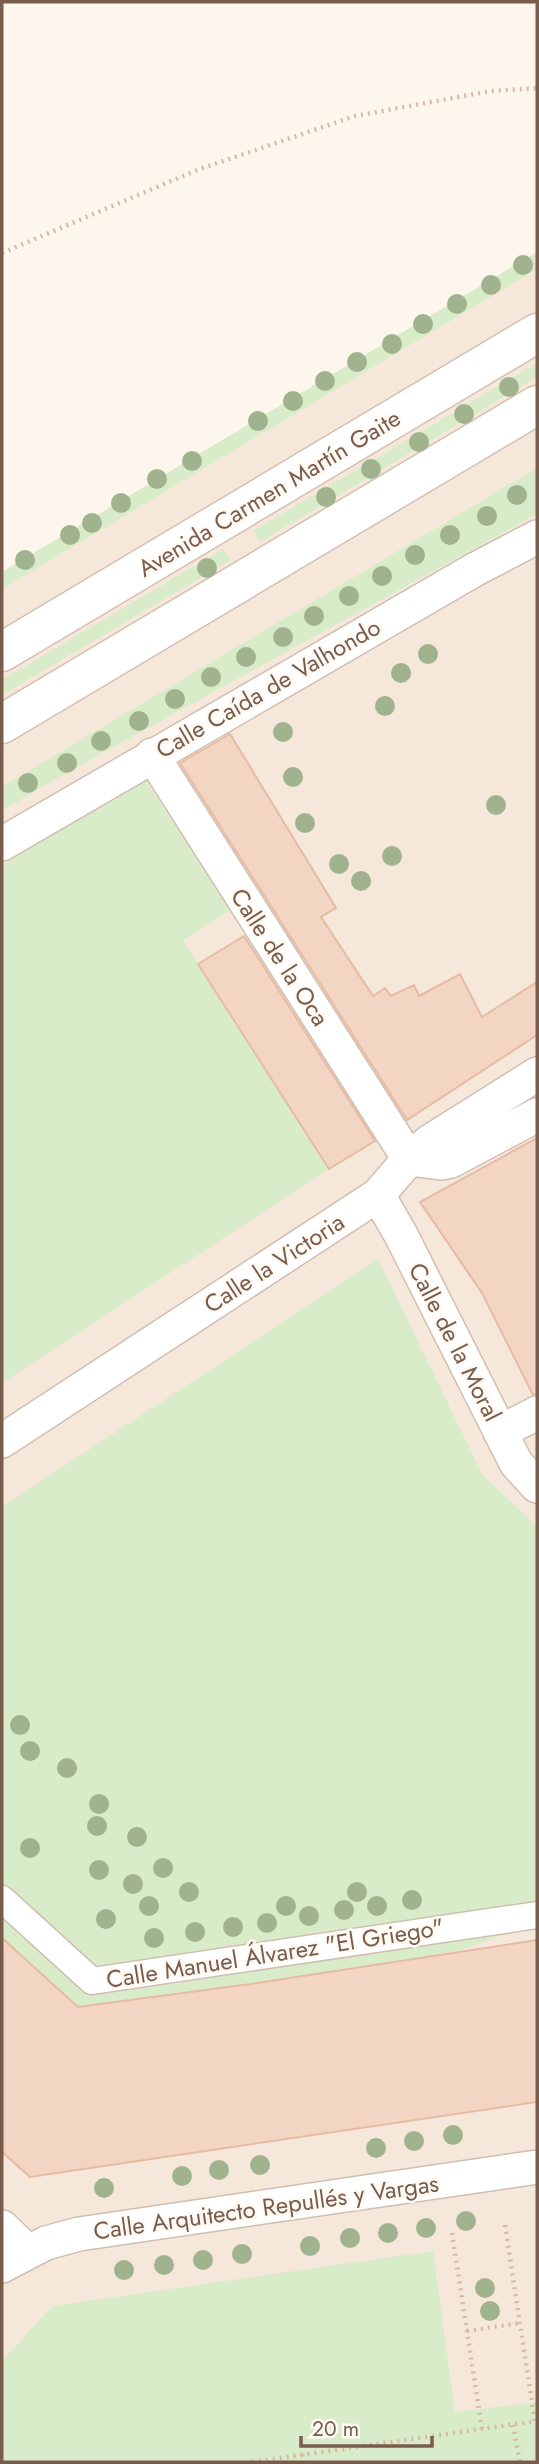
<svg xmlns="http://www.w3.org/2000/svg" width="539" height="2464" viewBox="0 0 539 2464" font-family="Jost,sans-serif">
<style>
.residential{fill:#f5e8da}
.green{fill:#d8ecc9}
.building{fill:#f3d5c3;stroke:#e6bba3;stroke-width:2}
.lines{fill:none;stroke-linecap:round;stroke-linejoin:round}
.pedestrian-casing{stroke:#d1beb0;stroke-width:29}
.minor-casing{stroke:#d1beb0;stroke-width:36}
.secondary-casing{stroke:#d6c0b0;stroke-width:41}
.path{stroke:#d9b8a5;stroke-width:4.5;stroke-dasharray:2 5;stroke-linecap:butt}
.pedestrian{stroke:#fff;stroke-width:26}
.minor{stroke:#fff;stroke-width:33}
.secondary{stroke:#fff;stroke-width:38}
.tree{fill:#a0b28e}
.labels{text-anchor:middle;dominant-baseline:central;stroke-width:5;stroke-linejoin:round;paint-order:stroke}
.street-label{font-size:24px;fill:#7a5c4d;stroke:#fffaf3}
</style>
<rect width="100%" height="100%" fill="#fdf6ec"/>
<path class="residential" d="M537,252V2462H2V572Z"/>
<path class="green" d="M537,252V269L2,589V572Z
M537,363V377L260,542L253,531Z
M537,468V514L59,777L2,811V787Z
M223,549L230,560L2,695V680Z
M145,780L230,910L183,940L329,1169L2,1383V865Z
M378,1259L482,1474L537,1527V1930L521,1929L449,1954L79,2008L2,1938V1507Z
M433,2251L455,2412L537,2402V2462H2V2361L52,2306Z"/>
<path class="building" d="M230,734L336,908L321,917L373,996L385,988L391,996L414,985L419,996L460,974L482,1017L537,982V1035L407,1120L180,763Z
M244,936L375,1141L329,1169L198,964Z
M537,1138V1394L533,1395L482,1293L420,1202Z
M2,1938L78,2007L257,1983L537,1940V2102L30,2177L2,2152Z"/>
<g class="lines">
<defs>
<path id="pedestrian" d="M2,1899L92,1981L537,1915"/>
<path id="minor" d="M152,755L409,1159L441,1163L451,1161L537,1115
M2,844L474,570L537,537
M378,1195L401,1235L516,1463L537,1486
M500,1432L537,1413
M2,1441L378,1195L409,1159L429,1142L537,1074
M2,2227L27,2251
M2,2266L46,2243L79,2234L537,2167"/>
<path id="secondary" d="M2,652L537,333
M2,724L537,405"/>
</defs>
<use href="#pedestrian" class="pedestrian-casing"/>
<use href="#minor" class="minor-casing"/>
<use href="#secondary" class="secondary-casing"/>
<path class="path" d="M2,253L197,170L355,116L491,91L537,88
M505,2225L535,2422
M452,2233L482,2429
M467,2331L520,2323
M513,2425L520,2462
M302,2454L303,2462
M252,2462L537,2421"/>
<use href="#pedestrian" class="pedestrian"/>
<use href="#minor" class="minor"/>
<use href="#secondary" class="secondary"/>
</g>
<g class="tree">
<circle cx="523" cy="265" r="10"/>
<circle cx="491" cy="285" r="10"/>
<circle cx="457" cy="304" r="10"/>
<circle cx="423" cy="324" r="10"/>
<circle cx="392" cy="344" r="10"/>
<circle cx="357" cy="362" r="10"/>
<circle cx="325" cy="381" r="10"/>
<circle cx="509" cy="387" r="10"/>
<circle cx="293" cy="401" r="10"/>
<circle cx="464" cy="414" r="10"/>
<circle cx="258" cy="421" r="10"/>
<circle cx="419" cy="442" r="10"/>
<circle cx="192" cy="461" r="10"/>
<circle cx="371" cy="469" r="10"/>
<circle cx="157" cy="479" r="10"/>
<circle cx="517" cy="495" r="10"/>
<circle cx="326" cy="497" r="10"/>
<circle cx="121" cy="503" r="10"/>
<circle cx="487" cy="516" r="10"/>
<circle cx="92" cy="523" r="10"/>
<circle cx="70" cy="535" r="10"/>
<circle cx="450" cy="535" r="10"/>
<circle cx="415" cy="555" r="10"/>
<circle cx="25" cy="560" r="10"/>
<circle cx="207" cy="568" r="10"/>
<circle cx="382" cy="576" r="10"/>
<circle cx="349" cy="596" r="10"/>
<circle cx="314" cy="616" r="10"/>
<circle cx="283" cy="637" r="10"/>
<circle cx="428" cy="654" r="10"/>
<circle cx="246" cy="657" r="10"/>
<circle cx="401" cy="673" r="10"/>
<circle cx="211" cy="677" r="10"/>
<circle cx="175" cy="699" r="10"/>
<circle cx="385" cy="706" r="10"/>
<circle cx="139" cy="721" r="10"/>
<circle cx="283" cy="732" r="10"/>
<circle cx="101" cy="741" r="10"/>
<circle cx="67" cy="763" r="10"/>
<circle cx="293" cy="777" r="10"/>
<circle cx="28" cy="783" r="10"/>
<circle cx="496" cy="805" r="10"/>
<circle cx="305" cy="823" r="10"/>
<circle cx="392" cy="856" r="10"/>
<circle cx="339" cy="864" r="10"/>
<circle cx="361" cy="881" r="10"/>
<circle cx="20" cy="1725" r="10"/>
<circle cx="30" cy="1751" r="10"/>
<circle cx="67" cy="1768" r="10"/>
<circle cx="99" cy="1804" r="10"/>
<circle cx="97" cy="1826" r="10"/>
<circle cx="137" cy="1837" r="10"/>
<circle cx="30" cy="1848" r="10"/>
<circle cx="163" cy="1868" r="10"/>
<circle cx="99" cy="1870" r="10"/>
<circle cx="133" cy="1884" r="10"/>
<circle cx="189" cy="1892" r="10"/>
<circle cx="357" cy="1892" r="10"/>
<circle cx="412" cy="1900" r="10"/>
<circle cx="149" cy="1906" r="10"/>
<circle cx="286" cy="1906" r="10"/>
<circle cx="377" cy="1906" r="10"/>
<circle cx="344" cy="1910" r="10"/>
<circle cx="309" cy="1916" r="10"/>
<circle cx="106" cy="1919" r="10"/>
<circle cx="267" cy="1923" r="10"/>
<circle cx="233" cy="1927" r="10"/>
<circle cx="195" cy="1932" r="10"/>
<circle cx="154" cy="1938" r="10"/>
<circle cx="453" cy="2135" r="10"/>
<circle cx="414" cy="2141" r="10"/>
<circle cx="376" cy="2148" r="10"/>
<circle cx="260" cy="2165" r="10"/>
<circle cx="219" cy="2170" r="10"/>
<circle cx="182" cy="2176" r="10"/>
<circle cx="104" cy="2188" r="10"/>
<circle cx="466" cy="2221" r="10"/>
<circle cx="426" cy="2228" r="10"/>
<circle cx="388" cy="2233" r="10"/>
<circle cx="350" cy="2238" r="10"/>
<circle cx="310" cy="2246" r="10"/>
<circle cx="242" cy="2254" r="10"/>
<circle cx="203" cy="2260" r="10"/>
<circle cx="164" cy="2265" r="10"/>
<circle cx="124" cy="2270" r="10"/>
<circle cx="485" cy="2288" r="10"/>
<circle cx="490" cy="2311" r="10"/>
</g>
<g class="labels">
<g class="street-label">
<text transform="translate(269 493) rotate(-31)">Avenida Carmen Martín Gaite</text>
<text transform="translate(268 688) rotate(-30)">Calle Caída de Valhondo</text>
<text transform="translate(280 957) rotate(57)">Calle de la Oca</text>
<text transform="translate(274 1263) rotate(-33)">Calle la Victoria</text>
<text transform="translate(455 1342) rotate(63)">Calle de la Moral</text>
<text transform="translate(275 1953) rotate(-9)">Calle Manuel Álvarez "El Griego"</text>
<text transform="translate(266 2207) rotate(-8)">Calle Arquitecto Repullés y Vargas</text>
</g>
</g>
<rect width="539" height="2464" fill="none" stroke="#7a5c4d" stroke-width="7"/>
<path d="M301 2436v10h131v-10" fill="none" stroke="#7a5c4d" stroke-width="3.5"/>
<text x="312" y="2436" font-size="21" fill="#7a5c4d" stroke="#fffaf3" stroke-width="5" paint-order="stroke">20 m</text>
</svg>
